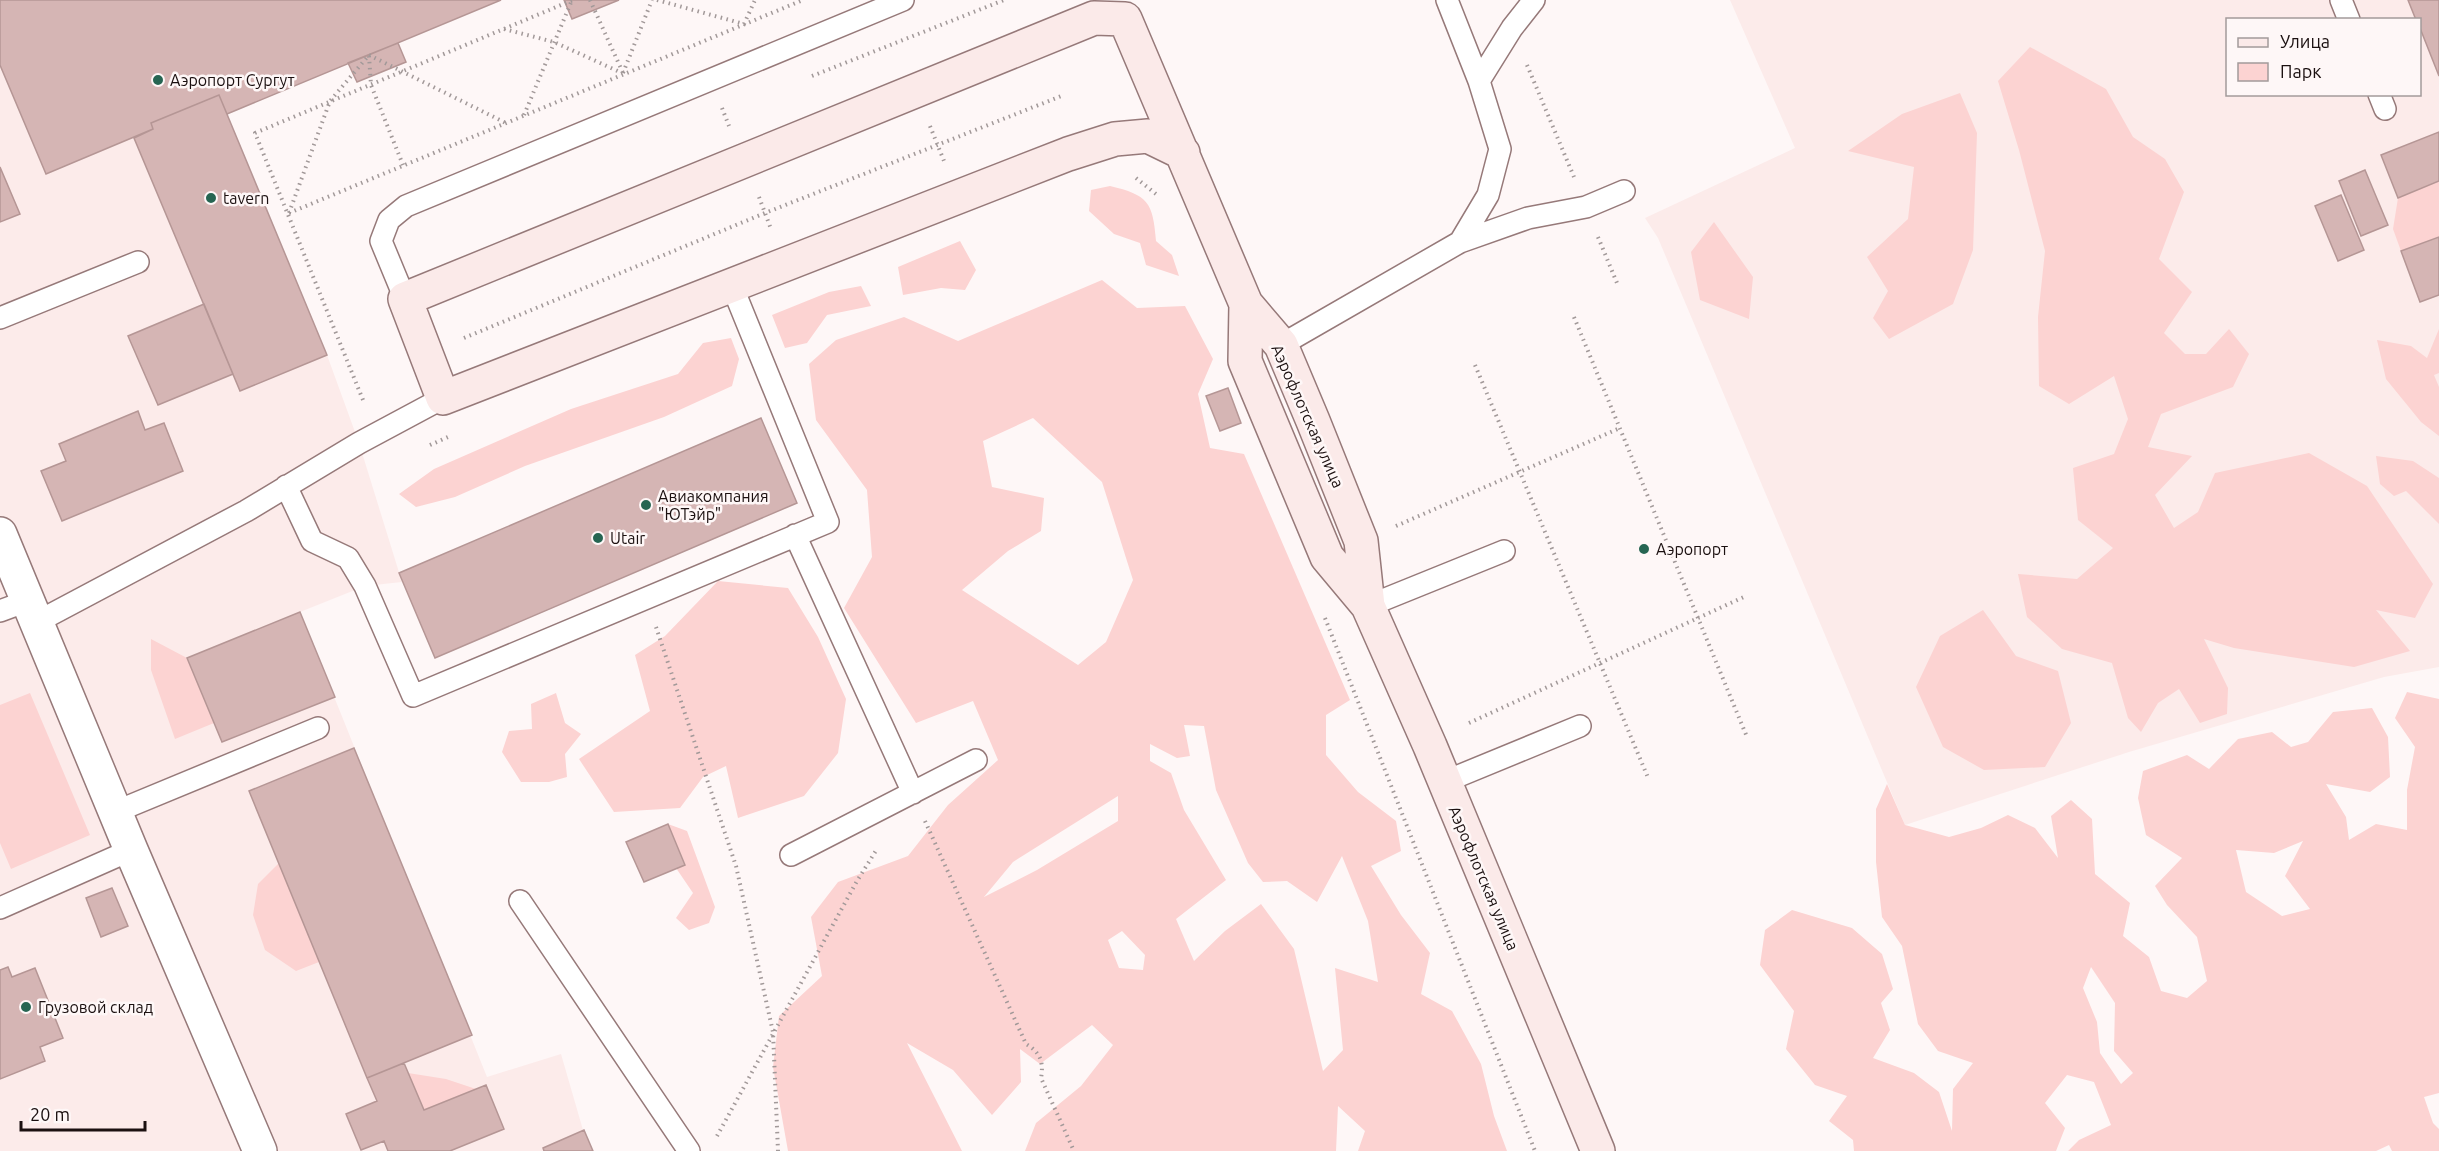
<svg xmlns="http://www.w3.org/2000/svg" width="2439" height="1151" viewBox="0 0 2439 1151" font-family="Ubuntu,sans-serif">
<style>
.built{fill:#fcebea;fill-rule:evenodd}
.green{fill:#fcd3d2;fill-rule:evenodd}
.building{fill:#d5b5b4;stroke:#b59695;stroke-width:1.5}
.lines{fill:none;stroke-linecap:round;stroke-linejoin:round}
.lane-casing{stroke:#967979;stroke-width:24}
.street-casing{stroke:#967979;stroke-width:36}
.secondary-casing{stroke:#967979;stroke-width:36}
.path{stroke:#a29999;stroke-width:4;stroke-dasharray:1.5 4.5;stroke-linecap:butt}
.lane{stroke:#fff;stroke-width:21}
.street{stroke:#fff;stroke-width:33}
.secondary{stroke:#fbeae9;stroke-width:33}
.poi-dot{fill:#266552;stroke:#fef7f7;stroke-width:2}
.labels{text-anchor:middle;dominant-baseline:central;stroke-width:5;stroke-linejoin:round;paint-order:stroke}
.poi-label{font-size:16px;fill:#1b1010;stroke:#fef7f7;text-anchor:start}
.street-label{font-size:16px;fill:#1b1010;stroke:#fef7f7}
</style>
<rect width="100%" height="100%" fill="#fef7f7"/>
<path class="built" d="M0,0H501L227,114L327,355L359,443L402,582L365,586L300,612L487,1077L561,1054L583,1130L593,1151H0Z
M1730,0H2439V667L2384,677L2129,752L1905,825L1658,238L1645,218L1795,148ZM2228,20H2420V94H2228Z"/>
<path class="green" d="M2030,47L2106,89L2133,137L2165,159L2184,192L2159,259L2192,292L2164,333L2185,354H2206L2229,329L2249,354L2233,387L2161,414L2148,447L2192,456L2155,495L2174,528L2198,512L2215,473L2309,453L2367,486L2433,584L2415,618L2376,610L2410,651L2354,667L2234,648L2204,639L2228,688L2227,714L2200,723L2179,689L2158,703L2141,732L2128,718L2112,663L2062,649L2027,617L2018,574L2077,579L2113,548L2078,520L2073,468L2114,454L2128,419L2114,376L2069,404L2039,386L2038,317L2045,251L2019,150L1998,81Z
M1960,93L1977,133L1973,250L1953,304L1889,339L1873,318L1888,291L1867,257L1908,219L1914,167L1848,151L1902,114Z
M2439,181V237L2401,251L2393,229L2398,198Z
M1110,186C1148,195 1153,202 1156,241L1172,255L1179,276L1146,265L1140,243L1114,234L1089,211L1091,190Z
M1714,222L1753,277L1749,319L1700,300L1691,252Z
M960,241L976,270L965,290L941,288L903,295L898,267Z
M1102,280L1137,308L1185,306L1213,359L1198,394L1210,448L1244,454L1350,700L1326,715V755L1358,792L1396,821L1401,851L1371,866L1401,915L1430,953L1421,994L1452,1011L1481,1064L1494,1116L1507,1151H1358L1365,1131L1338,1106L1336,1151H1025L1036,1123L1081,1086L1113,1045L1092,1025L1040,1064L1020,1049L1021,1082L992,1115L953,1070L907,1043L962,1151H788L773,1067L779,1016L822,976L811,917L838,882L908,856L948,805L998,760L973,701L916,723L844,608L872,557L867,490L816,420L809,364L836,340L904,317L958,341ZM1033,418L1102,482L1133,580L1106,642L1078,665L962,590L1008,551L1041,531L1044,498L992,487L983,441ZM1184,725L1204,726L1216,790L1248,863L1263,882L1287,881L1317,902L1342,856L1368,921L1378,982L1335,968L1343,1050L1323,1071L1294,949L1261,904L1225,931L1194,961L1176,919L1226,880L1184,810L1171,773L1150,761V744L1177,758L1190,756ZM1118,796V821L1037,870L984,897L1013,862ZM1122,931L1145,955L1143,970L1119,968L1108,940Z
M861,286L871,306L827,315L807,343L785,348L772,315L829,292Z
M2439,329V373L2434,375L2439,387V436L2421,422L2386,379L2377,340L2411,346L2427,358Z
M731,338L739,359L732,386L664,417L525,466L455,497L416,507L399,494L434,469L571,409L678,374L703,343Z
M2376,456L2413,461L2439,478V524L2406,491L2394,496L2380,484Z
M718,581L788,588L818,637L846,699L838,753L804,796L738,818L726,766L703,777L680,808L614,812L579,759L650,711L635,655L665,636Z
M1983,610L2016,656L2058,671L2071,723L2045,767L1984,770L1943,747L1916,687L1940,636Z
M151,639L187,658L214,723L175,739L151,670Z
M2407,692L2439,699V1093L2424,1097L2433,1123L2439,1129V1151H2392L2389,1145L2376,1151H2068L2079,1140L2111,1125L2094,1082L2067,1075L2045,1103L2065,1128L2056,1151H1854L1853,1140L1829,1121L1847,1096L1815,1085L1786,1049L1794,1011L1760,965L1765,930L1792,910L1852,928L1882,954L1893,989L1881,1003L1890,1030L1873,1058L1914,1073L1939,1092L1952,1131L1953,1089L1973,1063L1938,1051L1918,1024L1902,946L1882,917L1876,862V809L1887,784L1905,825L1949,837L1981,828L2008,815L2035,828L2058,858L2051,816L2071,800L2092,819L2095,874L2130,903L2123,936L2149,957L2161,991L2187,998L2207,981L2197,937L2167,905L2155,886L2182,858L2146,835L2138,798L2143,771L2187,755L2209,769L2238,739L2272,732L2291,747L2308,742L2333,712L2372,708L2388,737L2390,777L2370,792L2326,784L2346,817L2349,840L2376,824L2407,830V790L2415,747L2395,718ZM2303,841L2285,876L2310,909L2282,916L2246,892L2236,850L2274,853ZM2091,967L2115,1003L2114,1051L2133,1073L2121,1084L2100,1053L2097,1022L2083,988Z
M30,693L90,835L11,869L0,843V705Z
M556,693L565,723L581,734L565,754L567,777L549,782H521L502,752L509,731L532,729L531,704Z
M668,824L687,831L715,907L709,923L689,930L676,918L693,893L676,868L685,864Z
M279,863L319,962L296,971L265,950L253,915L258,884Z
M408,1073L446,1079L476,1089L424,1110Z"/>
<path class="building" d="M0,0H501L227,114L219,95L151,123L153,129L46,174L0,65Z
M564,0H619L572,19Z
M2408,0H2439V76L2420,28V20H2416Z
M398,43L406,62L357,82L348,63Z
M219,95L327,355L240,391L134,138L153,129L151,123Z
M2439,132V181L2398,198L2381,155Z
M0,167L20,214L0,222Z
M2365,170L2388,225L2361,236L2339,181Z
M2341,195L2364,250L2338,261L2315,206Z
M2439,237V295L2420,302L2401,251Z
M204,304L233,374L158,405L128,336Z
M1228,388L1241,423L1220,431L1206,396Z
M138,411L145,430L164,423L183,471L62,521L41,471L66,461L59,444Z
M761,418L797,503L435,658L399,573Z
M300,612L335,697L222,742L187,658Z
M354,748L472,1035L367,1078L249,791Z
M668,824L685,865L644,882L626,842Z
M112,888L128,926L101,937L86,898Z
M8,967L12,977L35,968L63,1038L40,1047L45,1061L0,1079V970Z
M404,1063L424,1110L486,1085L504,1129L450,1151H388L384,1141L361,1150L346,1114L377,1101L367,1078Z
M584,1130L593,1151H544L543,1148Z"/>
<g class="lines">
<defs>
<path id="lane" d="M2341,0L2349,20
M1479,81L1512,28L1534,0
M2379,94L2385,109
M1460,242L1528,218L1586,207L1624,191
M405,299L381,241L389,220L406,206L903,0
M0,318L138,262
M1281,345L1460,242L1488,195L1500,149L1479,81L1447,0
M286,486L312,541L348,558L365,586L413,696L828,522L732,286
M795,535L913,793
M1368,606L1504,551
M0,611L27,601
M37,622L246,511L359,443L443,398
M1444,782L1580,726
M115,812L318,728
M791,855L976,760
M520,901L689,1151
M0,908L131,850"/>
<path id="street" d="M0,534L131,850L260,1151"/>
<path id="secondary" d="M1183,153L1148,136L1115,139L1068,154L443,398L405,299L1094,18L1125,19L1246,304L1281,345L1313,421L1361,541L1368,606
M1246,304L1245,361L1327,557L1368,606L1430,746L1598,1151"/>
</defs>
<use href="#lane" class="lane-casing"/>
<use href="#street" class="street-casing"/>
<use href="#secondary" class="secondary-casing"/>
<path class="path" d="M590,0L623,73
M657,0L744,24L755,0
M504,29L554,42L622,73
M369,55L506,123
M369,56L371,85L403,165
M1527,65L1574,177
M623,73L652,0
M812,76L1004,0
M722,108L729,126
M524,115L572,0
M930,126L944,161
M1136,178L1156,194
M759,197L771,229
M289,213L803,0
M289,213L330,101L369,55
M1598,237L1617,283
M1574,317L1747,737
M464,338L765,213L1064,95
M1475,365L1649,780
M363,400L255,133L573,0
M430,445L448,437
M1396,526L1620,428
M1325,618L1535,1151
M656,627L736,866L773,1032L778,1151
M1469,723L1746,596
M925,821L1026,1044C1040,1052 1044,1062 1041,1078L1074,1151
M717,1136L857,881L877,849"/>
<use href="#lane" class="lane"/>
<use href="#street" class="street"/>
<use href="#secondary" class="secondary"/>
</g>
<g class="poi-dot">
<circle cx="158" cy="80" r="6"/>
<circle cx="211" cy="198" r="6"/>
<circle cx="646" cy="505" r="6"/>
<circle cx="598" cy="538" r="6"/>
<circle cx="1644" cy="549" r="6"/>
<circle cx="26" cy="1007" r="6"/>
</g>
<g class="labels">
<g class="poi-label">
<text x="170" y="80">Аэропорт Сургут</text>
<text x="223" y="198">tavern</text>
<text x="658" y="496">Авиакомпания<tspan x="658" dy="18">"ЮТэйр"</tspan></text>
<text x="610" y="538">Utair</text>
<text x="1656" y="549">Аэропорт</text>
<text x="38" y="1007">Грузовой склад</text>
</g>
<g class="street-label">
<text transform="translate(1308 416) rotate(66)">Аэрофлотская улица</text>
<text transform="translate(1484 878) rotate(67)">Аэрофлотская улица</text>
</g>
</g>
<rect x="2226" y="18" width="195" height="78" fill="#fef7f7" stroke="#a39b9b" stroke-width="1.5"/>
<rect x="2238" y="38" width="30" height="9" fill="#fbeae9" stroke="#a39b9b" stroke-width="1.5"/>
<text x="2280" y="48" font-size="18" fill="#1b1010">Улица</text>
<rect x="2238" y="63" width="30" height="18" fill="#fcd3d2" stroke="#a39b9b" stroke-width="1.5"/>
<text x="2280" y="78" font-size="18" fill="#1b1010">Парк</text>
<path d="M21 1121v9h124v-9" fill="none" stroke="#1b1010" stroke-width="3"/>
<text x="30" y="1121" font-size="18" fill="#1b1010" stroke="#fef7f7" stroke-width="4.5" paint-order="stroke">20 m</text>
</svg>
